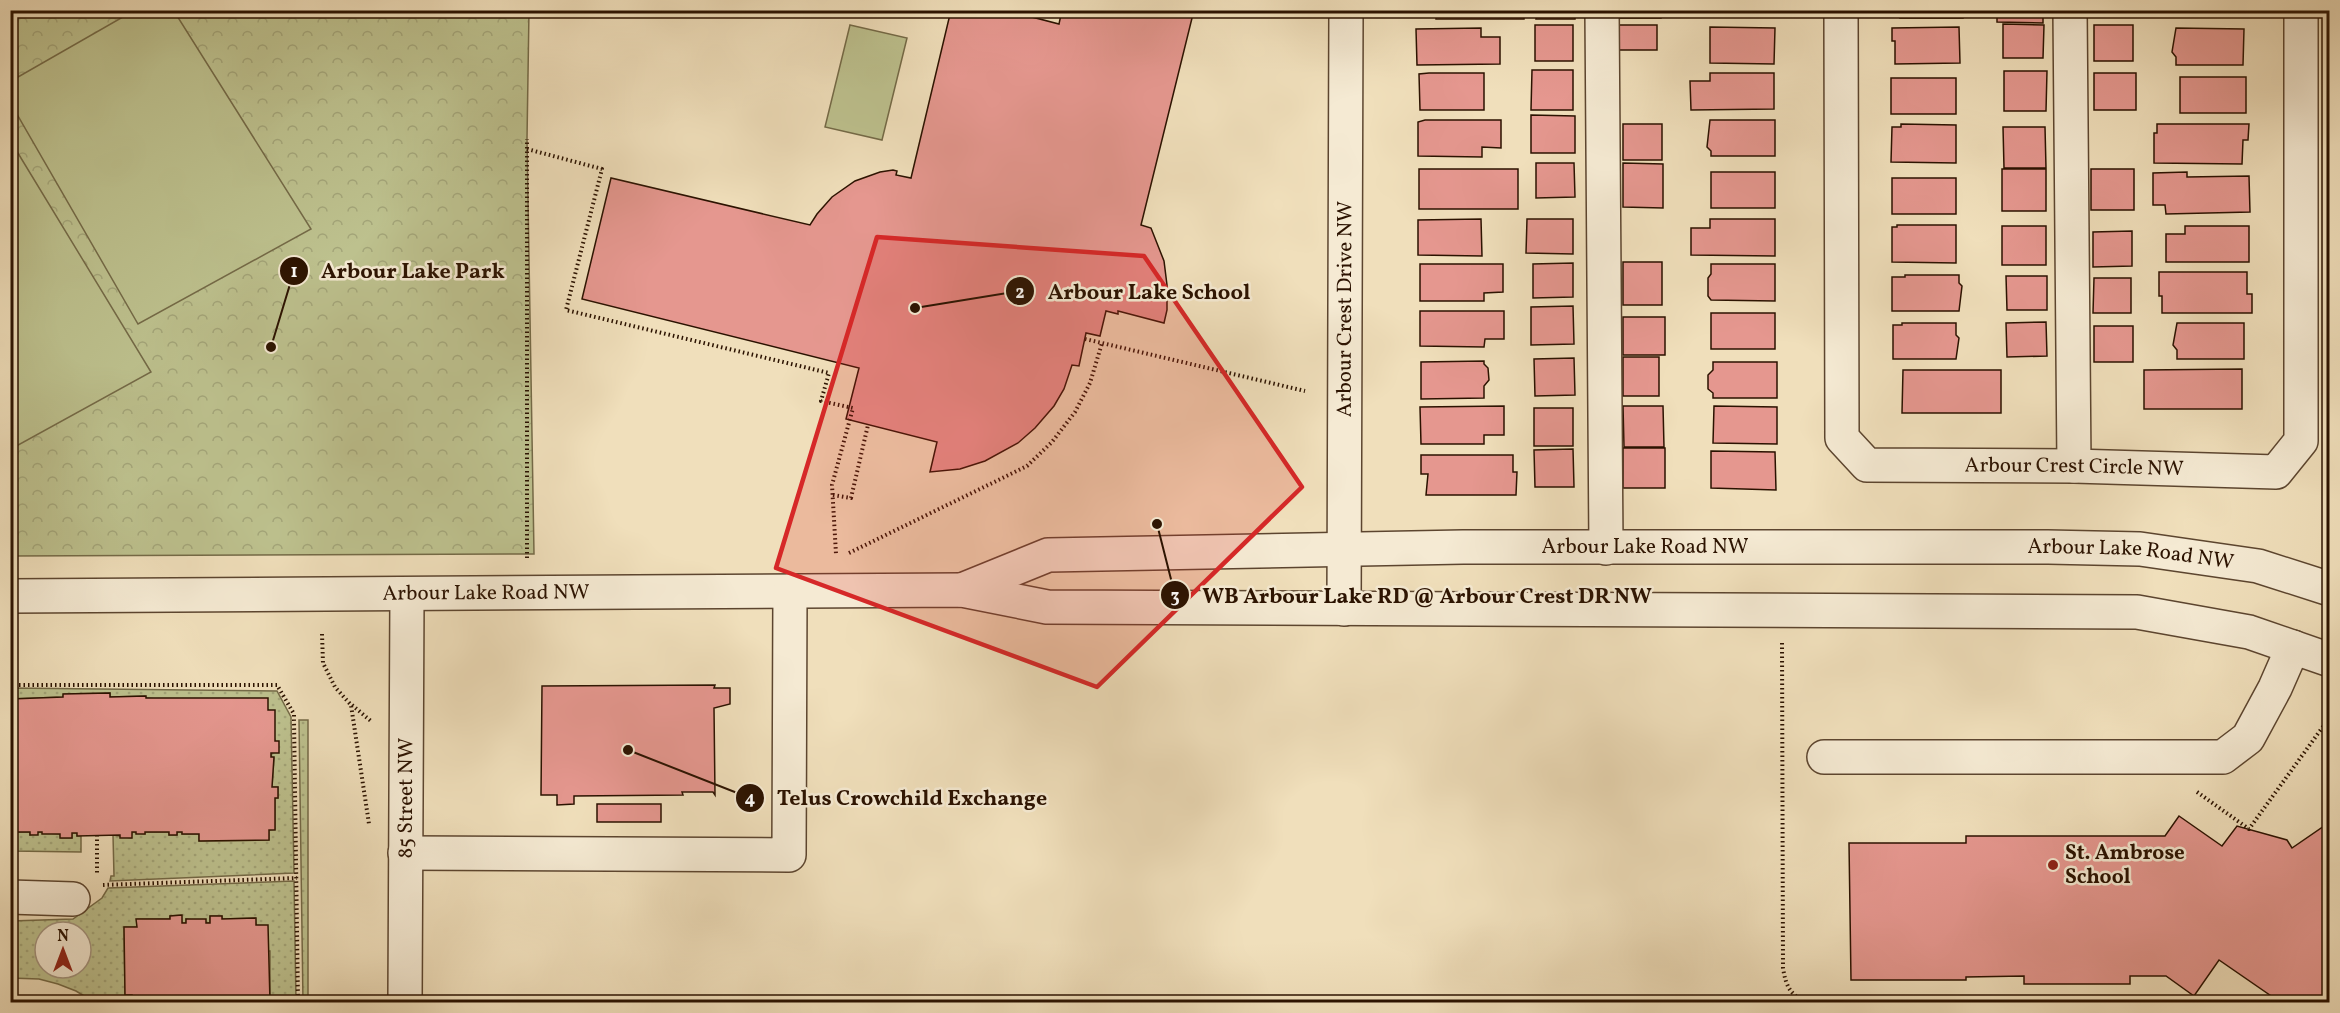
<svg xmlns="http://www.w3.org/2000/svg" width="2340" height="1013" viewBox="0 0 2340 1013" font-family="Vollkorn,serif">
<style>
.grass{fill:url(#grass-dots);stroke:#746a47;stroke-width:1.5;fill-rule:evenodd}
.park{fill:url(#park-crowns);stroke:#746a47;stroke-width:1.5}
.pitch{fill:#bdc18e;stroke:#746a47;stroke-width:1.5}
.building{fill:#e5978f;stroke:#2b1200;stroke-width:1.5}
.lines{fill:none;stroke-linecap:round;stroke-linejoin:round}
.minor-casing{stroke:#5c452f;stroke-width:36}
.path{stroke:#2b1200;stroke-width:4;stroke-dasharray:1.5 3;stroke-linecap:butt}
.minor{stroke:#f5ead3;stroke-width:33}
.marked{fill:#d62828;fill-opacity:0.2;stroke:#d62828;stroke-width:4.5;stroke-linejoin:round}
.poi-dot{fill:#8f2418;stroke:#f5ead3;stroke-width:2}
.labels{text-anchor:middle;dominant-baseline:central;stroke-width:5;stroke-linejoin:round;paint-order:stroke}
.street-label{font-size:21px;fill:#2b1200;stroke:#f5ead3}
.poi-label{font-size:21px;font-weight:bold;fill:#2b1200;stroke:#f5ead3;text-anchor:start}
.leader{fill:none;stroke:#2b1200;stroke-width:2}
.callout-dot{fill:#2b1200;stroke:#f5ead3;stroke-width:2}
.mark-label{font-size:18px;text-anchor:middle;font-weight:bold;fill:#fff}
.callout-label{font-size:22px;text-anchor:middle;font-weight:bold;fill:#2b1200;stroke:#f5ead3;stroke-width:5;stroke-linejoin:round;paint-order:stroke}
</style>
<defs>
<pattern id="grass-dots" width="8" height="8" patternUnits="userSpaceOnUse" patternTransform="scale(1.5)"><rect width="8" height="8" fill="#bdc18e"/><path d="M2 2h.1M6 6h.1" fill="none" stroke="#a3a579" stroke-width="1.8" stroke-linecap="round"/></pattern>
<pattern id="park-crowns" width="20" height="18" patternUnits="userSpaceOnUse" patternTransform="scale(1.5)"><rect width="20" height="18" fill="#bdc18e"/><path d="M2 6a3 3 0 1 1 6 0M12 15a3 3 0 1 1 6 0" fill="none" stroke="#a3a579"/></pattern>
</defs>
<rect width="100%" height="100%" fill="#f0dfbb"/>
<filter id="stains"><feTurbulence type="fractalNoise" baseFrequency=".00333" numOctaves="4"/><feColorMatrix values="0 0 0 0 .2 0 0 0 0 .09 0 0 0 0 .02 0 0 0 .5 -.17"/></filter>
<radialGradient id="worn" r=".72"><stop offset=".6" stop-color="#630" stop-opacity="0"/><stop offset="1" stop-color="#630" stop-opacity=".3"/></radialGradient>
<path class="grass" d="M11,688L277,691L291,717L294,873L110,881L111,876H114L113,835L131,838L132,832L145,834V832H169V835H177V832H182V834H199V841L269,840V830L275,829V798H278V787H272L274,758L271,757L275,741L268,710L146,698L145,696L110,697V693L64,694L63,697L11,699Z
M299,720H308V1002H303Z
M11,832H30V835L38,832L60,834L61,838H72V833H77V836H81V852L11,851Z
M294,881L296,1002H270V951H268L256,925L255,918L222,919V916H210V923L186,919V923H182L181,915L170,916V919H137V927H124L125,995H132V1002H94L76,991L58,984L39,979L11,978V921L73,919L102,898L108,888ZM45,932H81V968H45Z"/>
<path class="park" d="M10,11H529L527,139L534,554L11,556Z"/>
<path class="pitch" d="M135,10L174,11L311,229L138,324L10,102L11,81Z
M850,25L907,38L882,140L825,127Z
M10,140L151,372L11,449H10Z"/>
<path class="building" d="M951,10H1005L1059,24L1062,10H1194L1141,225L1151,228L1164,261L1167,285V310L1164,323L1118,311V314L1106,311L1100,336L1086,333L1079,366L1072,365L1064,389L1054,406L1035,428L1018,443L985,461L960,469L930,472L937,442L846,419L859,368L582,299L611,178L810,225L817,214L832,197L855,181L880,172L893,170L897,171L896,175L911,178Z
M1436,10H1524V19H1436Z
M1537,10H1575V19H1536Z
M1619,10H1661V18H1619Z
M1704,10H1769V17L1704,16Z
M1900,10H1963V18H1900Z
M1997,10H2043V23L1997,22Z
M2154,10H2240V17H2154Z
M2003,24L2044,25L2043,58H2003Z
M1535,25H1573V61H1535Z
M1619,25H1657V50H1619Z
M2094,25H2133V61H2094Z
M1710,27L1775,28L1774,64L1710,63Z
M1959,27L1960,63L1895,64V41H1892V28Z
M1481,28V37H1500V64L1417,65L1416,29Z
M2176,28L2244,29L2243,65H2176V57L2172,52Z
M1532,70H1573V110H1531Z
M2004,71H2047L2046,111H2004Z
M1429,73H1484V110H1420L1419,74Z
M1710,73H1774V109L1691,110L1690,81H1710Z
M2094,73H2136V110H2094Z
M2180,77H2246V113H2180Z
M1891,78H1956V114H1891Z
M1531,115L1575,116V153H1531Z
M1425,120H1501V148L1482,147V157L1418,156V122Z
M1710,120H1775V156H1711V151L1707,147Z
M1623,124H1662V160H1623Z
M1901,124L1956,125V163L1891,162L1892,127H1901Z
M2157,124H2249L2248,140H2243L2242,164L2154,163V133H2157Z
M2003,127H2045L2046,168H2004Z
M1536,163H1574L1575,197L1536,198Z
M1623,163L1663,164V208L1623,207Z
M1419,169H1518V209H1419Z
M2002,169H2046V211H2002Z
M2091,169H2134V210H2091Z
M1711,172H1775V208H1711Z
M2187,172V177L2249,176L2250,212L2166,214L2165,205H2153V173Z
M1892,178H1956V214H1892Z
M1481,219L1482,256L1418,255V220Z
M1527,219H1573V254L1526,253Z
M1710,219H1775V256L1691,255V228H1710Z
M1897,225H1956V263L1892,262V227H1897Z
M2002,226H2046V265H2002Z
M2185,226H2249V262H2166V234H2185Z
M2132,231V266L2093,267V232Z
M1623,262H1662V305H1623Z
M1573,263V297L1533,298V264Z
M1420,264H1503V292L1484,293V301H1420Z
M1711,264H1775V301L1711,300L1708,296V278L1711,274Z
M2159,272H2247V294H2252V313H2162V296H2159Z
M1905,275H1959V283L1962,286L1959,311H1892V277H1905Z
M2006,276H2047V310H2007Z
M2094,278H2131V313H2093Z
M1573,306L1574,344L1531,345V307Z
M1420,311H1504V339H1485L1484,347L1420,346Z
M1711,313H1775V349H1711Z
M1623,317H1665V355H1623Z
M2046,322L2047,356L2007,357L2006,323Z
M1902,323H1956V335L1959,338L1956,359H1893V325H1902Z
M2177,323H2244V359H2177V350L2173,345Z
M2094,326H2133V362H2094Z
M1623,357H1659V396H1623Z
M1574,358L1575,395L1535,396L1534,359Z
M1484,361V364L1488,368L1489,380L1484,386V398L1421,399V362Z
M1713,362H1777V398H1713V393L1708,389V375L1713,370Z
M2242,369V409H2144V370Z
M1903,370H2001V413H1902Z
M1504,406V435H1484V444H1421L1420,407Z
M1623,406H1663L1664,447H1624Z
M1714,406L1777,407V444L1713,443Z
M1534,408H1573V446H1534Z
M1623,448H1665V488H1623Z
M1573,449L1574,487H1535L1534,450Z
M1711,451L1775,452L1776,490L1711,488Z
M1421,455H1513V472H1517L1516,495H1426L1428,474H1421Z
M715,685L714,688H730V704L714,708L715,795L713,792H682L683,795L574,796V804L557,805V795H541L542,686Z
M110,693V697L146,696V698H268V710H275V741H279V753H271V757H274L272,787H278V798H275V830H269V840L199,841V834H182V832H177V835H169V832H145V834H136V832H132V838H120V835L77,836V833H72V838H60V834H42V832H38V835H30V832H10V699L63,697V694Z
M597,804H661V822H597Z
M2179,816L2222,846L2237,826L2287,840L2292,848L2330,822V1002H2280L2219,960L2194,996L2166,976H2130V984H2024V976L1966,977V980H1851L1849,843H1966V836H2165Z
M182,915V923H186V919H206V923H210V916H222V919L256,918V925H268L270,1002H132V995H125L124,927H137L136,919H170V916Z"/>
<g class="lines">
<defs>
<g id="minor">
<path d="M1602,10L1606,548"/>
<path id="s1" d="M1841,10L1842,438L1867,465L2074,466L2276,472L2301,441V10"/>
<path d="M2070,10L2074,466"/>
<path id="s2" d="M962,590L1048,555L1463,547H2048L2140,549L2258,566L2330,589"/>
<path id="s3" d="M10,596L962,590L1047,607L2137,612L2249,632L2330,660"/>
<path id="s4" d="M1344,609L1346,10"/>
<path d="M1824,757H2223L2248,738L2275,688L2293,647"/>
<path d="M405,853L789,855L790,591"/>
<path d="M10,897L73,899"/>
<path id="s5" d="M405,1002L407,595"/>
</g>
</defs>
<use href="#minor" class="minor-casing"/>
<path class="path" d="M527,149L602,169L566,310L829,373L821,401L853,408L832,485L836,554
M1085,339L1305,391
M833,495L851,498L868,425
M849,553L1027,466L1052,442L1075,412L1090,383L1102,343
M527,558V139
M322,634L323,663L335,687L351,705L369,824
M1782,643L1783,968C1786,987 1791,998 1811,1002
M10,685H277L294,714V720L298,1002
M352,705L372,722
M2197,792L2249,829L2330,717
M97,835V873
M103,885L297,878"/>
<use href="#minor" class="minor"/>
</g>
<path class="marked" d="M877,237L1144,256L1302,487L1097,687L776,568Z"/>
<circle class="poi-dot" cx="2053" cy="865" r="6"/>
<g class="labels">
<g class="street-label">
<text stroke="none"><textPath href="#s4" startOffset="300">Arbour Crest Drive NW</textPath></text>
<text stroke="none"><textPath href="#s1" startOffset="672">Arbour Crest Circle NW</textPath></text>
<text stroke="none"><textPath href="#s2" startOffset="690">Arbour Lake Road NW</textPath></text>
<text stroke="none"><textPath href="#s2" startOffset="1176">Arbour Lake Road NW</textPath></text>
<text stroke="none"><textPath href="#s3" startOffset="476">Arbour Lake Road NW</textPath></text>
<text stroke="none"><textPath href="#s5" startOffset="204">85 Street NW</textPath></text>
</g>
<g class="poi-label">
<text x="2065" y="853">St. Ambrose<tspan x="2065" dy="24">School</tspan></text>
</g>
</g>
<path class="leader" d="M271 347L294 271M915 308L1020 291M1157 524L1175 595M628 750L750 798"/>
<g class="callout-dot">
<circle cx="271" cy="347" r="6"/>
<circle cx="915" cy="308" r="6"/>
<circle cx="1157" cy="524" r="6"/>
<circle cx="628" cy="750" r="6"/>
<circle cx="294" cy="271" r="15"/>
<circle cx="1020" cy="291" r="15"/>
<circle cx="1175" cy="595" r="15"/>
<circle cx="750" cy="798" r="15"/>
</g>
<g class="mark-label">
<text x="294" y="277">1</text>
<text x="1020" y="298">2</text>
<text x="1175" y="602">3</text>
<text x="750" y="804">4</text>
</g>
<g class="callout-label">
<text x="413" y="278">Arbour Lake Park</text>
<text x="1149" y="299">Arbour Lake School</text>
<text x="1427" y="603">WB Arbour Lake RD @ Arbour Crest DR NW</text>
<text x="912" y="805">Telus Crowchild Exchange</text>
</g>
<rect width="2340" height="1013" fill="none" stroke="#f0dfbb" stroke-width="36"/>
<rect x="12" y="12" width="2316" height="989" fill="none" stroke="#2b1200" stroke-width="3"/>
<rect x="18" y="18" width="2304" height="977" fill="none" stroke="#2b1200" stroke-width="1.5"/>
<g transform="translate(63 950)"><circle r="28" fill="#f5ead3" stroke="#a4947f" stroke-width="1.5"/>
<path d="M0-4.5L10 22L0 15L-10 22Z" fill="#8f2418"/>
<text y="-9" font-size="16" font-weight="bold" text-anchor="middle" fill="#2b1200">N</text>
</g>
<rect width="100%" height="100%" filter="url(#stains)"/>
<rect width="100%" height="100%" fill="url(#worn)"/>
</svg>
